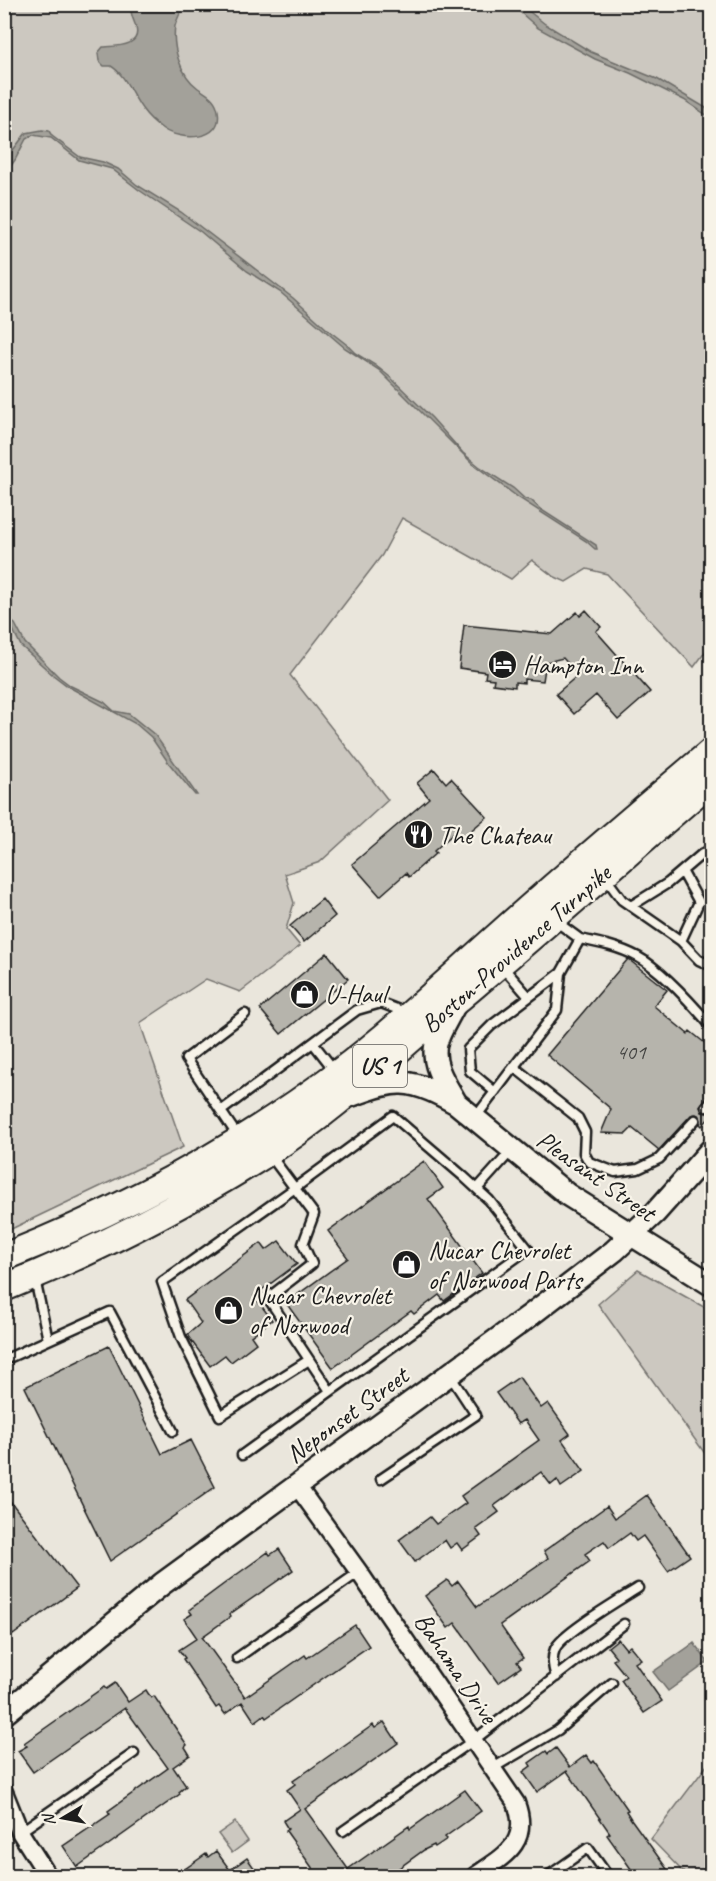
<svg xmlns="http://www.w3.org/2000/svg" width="716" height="1881" viewBox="0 0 716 1881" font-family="Caveat,sans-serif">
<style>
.green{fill:#ccc8c0;stroke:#74726e;stroke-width:1.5}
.water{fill:#a3a19a;stroke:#6d6c68;stroke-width:1.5}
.building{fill:#b6b4ac;stroke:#1c1c1c;stroke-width:1.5}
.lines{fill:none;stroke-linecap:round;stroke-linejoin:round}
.service-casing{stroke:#1c1c1c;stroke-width:13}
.minor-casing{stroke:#1c1c1c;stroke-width:21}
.tertiary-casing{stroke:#1c1c1c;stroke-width:26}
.primary-casing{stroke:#1c1c1c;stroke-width:30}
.service{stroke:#f7f3e8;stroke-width:8}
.minor{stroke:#f7f3e8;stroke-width:16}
.tertiary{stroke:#f7f3e8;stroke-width:21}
.primary{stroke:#f7f3e8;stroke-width:26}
.labels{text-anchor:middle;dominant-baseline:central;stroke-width:4.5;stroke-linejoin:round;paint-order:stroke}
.number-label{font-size:22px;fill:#424240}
.shield{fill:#f7f3e8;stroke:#5e5c59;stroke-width:1.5}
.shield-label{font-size:24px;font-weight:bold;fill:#1c1c1c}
.poi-label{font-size:26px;fill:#1c1c1c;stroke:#f7f3e8;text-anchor:start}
.street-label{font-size:26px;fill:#1c1c1c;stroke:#f7f3e8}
</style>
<rect width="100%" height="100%" fill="#eae6dc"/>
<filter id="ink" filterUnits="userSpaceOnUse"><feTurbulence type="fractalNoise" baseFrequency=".0167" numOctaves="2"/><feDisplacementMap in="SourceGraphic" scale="12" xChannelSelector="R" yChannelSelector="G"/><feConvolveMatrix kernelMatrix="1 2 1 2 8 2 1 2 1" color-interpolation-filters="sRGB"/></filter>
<g filter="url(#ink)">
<path class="green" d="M5,5H711V644L694,667L607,574L587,569L566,582L553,576L532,560L511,579L402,518L382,555L290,675L388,800L320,862L285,874L294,903L286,929L300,946L240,992L206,979L140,1023L183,1147L5,1232Z
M638,1270L711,1311V1462L598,1304Z
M711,1760V1876H687L651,1839Z
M235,1822L248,1841L232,1853L218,1834Z"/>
<path class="water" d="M132,5H184C181,11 177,19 175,26C172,47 180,75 198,88C208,95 216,98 218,111C224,142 180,141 163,129C156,124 148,117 143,110C132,96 126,75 111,66H104L99,61L98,53L103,47C117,46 144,47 135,24C132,16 130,13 132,5Z
M512,5H521L545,24L591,52L657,79L711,111V118L684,100L630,73L595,59L538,28Z
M42,130L49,131L52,136L80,157L103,162L118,169L137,185L181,212L293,298L328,330L346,344L355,353L375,365L390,377L432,418L463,453L480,467L513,488L525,499L531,500L540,509L596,545L597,549H595L586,541L519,498L473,464L379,370L345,348L280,292L247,271L201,232L139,190L112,169L79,160L51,138L33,135L26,139L15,160L5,174V153L13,150L26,133Z
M5,617L15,624L25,643L59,677L71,686L104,702L114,711L129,714L155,735L197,795H195L168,762L151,737L136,724L69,687L53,675L21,646L13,630L5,623Z
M694,1643L708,1662L668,1691L653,1672Z"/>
<path class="building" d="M586,610L601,627L596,631L650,692L618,720L596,695L574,714L556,694L578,675L563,658L546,662L543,681L524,679V683L515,682V687L493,684L494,679L485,678L486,672L459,668L464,625L552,634L577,612L580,616Z
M434,769L446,783L451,778L487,817L461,839L455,832L434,851L436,853L409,877L406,873L380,896L352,864L429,798L417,783Z
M322,899L335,916L304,942L290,926Z
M327,953L348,979L281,1034L260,1009Z
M628,959L667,990L654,1006L688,1034L690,1031L711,1048V1091L700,1106L702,1112L707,1113L711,1111V1116L702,1126L700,1124L701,1121L700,1116L696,1114L691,1115L659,1150L632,1128L626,1134L601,1133L611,1109L547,1055Z
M424,1161L443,1188L428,1199L482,1273L444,1301L439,1295L414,1314L411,1311L333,1368L286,1303L348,1258L328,1231Z
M279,1241L297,1264L254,1296L272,1320L251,1336L256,1343L231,1362L225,1355L210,1366L187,1335L201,1323L185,1300L261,1243L266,1250Z
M109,1346L162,1454L191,1440L215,1487L110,1561L25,1387Z
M519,1377L541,1408L548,1403L570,1434L562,1440L584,1471L561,1487L557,1480L551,1485L541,1472L494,1506L499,1512L476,1529L481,1536L462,1550L457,1543L450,1548L445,1540L415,1562L399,1540L430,1517L436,1524L466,1503L461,1496L539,1440L525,1420L518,1424L496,1393Z
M4,1493L77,1588L13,1635L4,1624Z
M647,1495L690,1556L668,1571L643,1536L636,1541L630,1533L609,1548L604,1541L585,1554L590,1561L500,1625L523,1658L517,1662L521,1667L498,1683L455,1623L448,1628L425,1596L447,1580L452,1586L458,1581L477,1607L548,1558L544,1551L607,1506L615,1518Z
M279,1549L293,1570L230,1614L231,1616L202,1637L245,1697L305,1655L307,1658L355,1625L369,1646L266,1718L264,1715L255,1722L242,1702L225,1714L219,1706L216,1708L183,1659L185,1658L179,1650L197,1638L184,1619L192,1614L189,1610L236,1575L268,1552L270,1555Z
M618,1639L626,1649L630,1646L641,1659L635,1663L662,1701L644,1713L621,1680L626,1676L613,1660L616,1657L608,1647Z
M115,1683L128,1702L146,1690L151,1698L154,1696L187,1745L185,1747L190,1755L173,1767L186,1786L179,1792L180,1794L77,1867L63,1846L110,1814L108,1811L168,1768L125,1708L33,1772L18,1751L27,1746L24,1743L104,1687L106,1689Z
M384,1722L398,1743L305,1809L348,1869L409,1826L410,1829L465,1790L481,1811L445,1837L447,1839L435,1847L434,1845L424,1850L388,1876H318L286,1831L288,1829L283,1821L300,1809L287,1790L295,1784L293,1781L309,1770L373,1725L375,1728Z
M556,1748L570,1767L586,1755L592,1763L594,1761L628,1810L626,1811L631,1819L672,1876H636L607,1835L610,1833L567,1771L537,1792L523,1772L531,1766L529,1763L546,1751L548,1754Z
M216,1851L230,1870L247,1858L260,1876H175L206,1854L208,1857Z"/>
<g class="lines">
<defs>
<path id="service" d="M605,877L622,900L681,941L699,960L712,966
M631,906L668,883L702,854L712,849
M580,939C600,943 620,947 638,957C662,970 694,1006 712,1027
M681,941L699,902L682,871
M502,966L529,997
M313,1043L335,1071
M514,1067L578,1118L585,1132L584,1153L589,1162L615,1172L638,1169L659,1159L695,1120
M495,1092L470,1071L468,1049L492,1025L561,973
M706,1107L712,1101
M221,1111L357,1010L381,1003L407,1013
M475,1118L557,1010L561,973L580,939L554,920
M239,1138L186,1059L245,1014
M270,1155L314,1214L303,1244L312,1264L268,1298L330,1391
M477,1189L512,1150
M35,1279L48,1340
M4,1360L110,1312L173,1431
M242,1455L528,1249L489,1200L463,1176L393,1116L295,1188L162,1282L181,1337L220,1416L309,1360
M381,1479L476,1415L449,1374
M237,1658L359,1572
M556,1677C553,1668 551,1658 555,1649C561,1634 621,1599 638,1588
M493,1768L558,1730L612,1683
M343,1831L474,1740L624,1624
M20,1832L134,1753
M548,1876L588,1848L608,1876"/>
<path id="minor" d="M297,1486L359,1572L516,1803C531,1843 504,1856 475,1876
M4,1792L20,1832L48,1876"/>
<path id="tertiary" d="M455,1004C449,1017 439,1031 436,1044C431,1065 446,1085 456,1103
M346,1097C363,1092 384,1082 402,1083C421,1084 440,1094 456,1103L568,1195L712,1285
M4,1714L162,1584L528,1317L614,1251L655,1213L712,1149"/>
<path id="primary" d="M4,1257C122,1210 236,1150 337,1074C395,1031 448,980 502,932C571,870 641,811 712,751
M4,1288C93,1252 186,1204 267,1153C324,1117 375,1070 426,1026C523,946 617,862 712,780"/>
</defs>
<use href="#service" class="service-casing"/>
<use href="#minor" class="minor-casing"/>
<use href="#tertiary" class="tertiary-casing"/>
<use href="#primary" class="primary-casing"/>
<use href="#service" class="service"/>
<use href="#minor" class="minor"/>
<use href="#tertiary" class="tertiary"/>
<use href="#primary" class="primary"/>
</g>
</g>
<defs>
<symbol id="hotel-disc" viewBox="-11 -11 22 22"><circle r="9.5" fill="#1c1c1c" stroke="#f7f3e8"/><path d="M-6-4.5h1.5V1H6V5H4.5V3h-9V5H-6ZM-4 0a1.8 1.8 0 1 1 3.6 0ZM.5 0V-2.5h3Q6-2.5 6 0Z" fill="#fff"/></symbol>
<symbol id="restaurant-disc" viewBox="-11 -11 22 22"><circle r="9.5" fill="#1c1c1c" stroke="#f7f3e8"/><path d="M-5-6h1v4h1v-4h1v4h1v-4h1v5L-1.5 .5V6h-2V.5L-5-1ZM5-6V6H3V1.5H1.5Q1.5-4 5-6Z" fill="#fff"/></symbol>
<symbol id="shop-disc" viewBox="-11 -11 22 22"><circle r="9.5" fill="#1c1c1c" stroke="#f7f3e8"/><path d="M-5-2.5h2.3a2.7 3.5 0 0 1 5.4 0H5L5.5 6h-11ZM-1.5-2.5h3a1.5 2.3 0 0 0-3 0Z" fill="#fff"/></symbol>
</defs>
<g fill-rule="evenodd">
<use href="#hotel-disc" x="486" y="648" width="33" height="33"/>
<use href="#restaurant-disc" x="402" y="818" width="33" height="33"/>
<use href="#shop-disc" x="288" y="978" width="33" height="33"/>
<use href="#shop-disc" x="390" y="1248" width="33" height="33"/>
<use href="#shop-disc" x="212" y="1294" width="33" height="33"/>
</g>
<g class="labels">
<g class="number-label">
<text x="631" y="1052">401</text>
</g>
<rect class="shield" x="353" y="1045" width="54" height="42" rx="4.5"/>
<g class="shield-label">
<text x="380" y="1066">US 1</text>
</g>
<g class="poi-label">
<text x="523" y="665">Hampton Inn</text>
<text x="439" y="835">The Chateau</text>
<text x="325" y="994">U-Haul</text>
<text x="428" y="1250">Nucar Chevrolet<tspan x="428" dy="30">of Norwood Parts</tspan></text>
<text x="249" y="1295">Nucar Chevrolet<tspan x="249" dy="30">of Norwood</tspan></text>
</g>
<g class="street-label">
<text transform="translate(516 949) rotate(-41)">Boston-Providence Turnpike</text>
<text transform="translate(596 1176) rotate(35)">Pleasant Street</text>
<text transform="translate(347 1415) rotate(-36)">Neponset Street</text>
<text transform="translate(456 1668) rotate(56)">Bahama Drive</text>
</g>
</g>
<rect width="716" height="1881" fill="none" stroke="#f7f3e8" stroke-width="24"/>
<rect x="12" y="12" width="692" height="1857" fill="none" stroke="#1c1c1c" stroke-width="2" filter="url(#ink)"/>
<g transform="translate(63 1818) rotate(260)" stroke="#f7f3e8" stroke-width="4.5" paint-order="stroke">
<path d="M0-4.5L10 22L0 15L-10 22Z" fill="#1c1c1c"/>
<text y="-9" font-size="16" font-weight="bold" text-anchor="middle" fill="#1c1c1c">N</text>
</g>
</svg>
